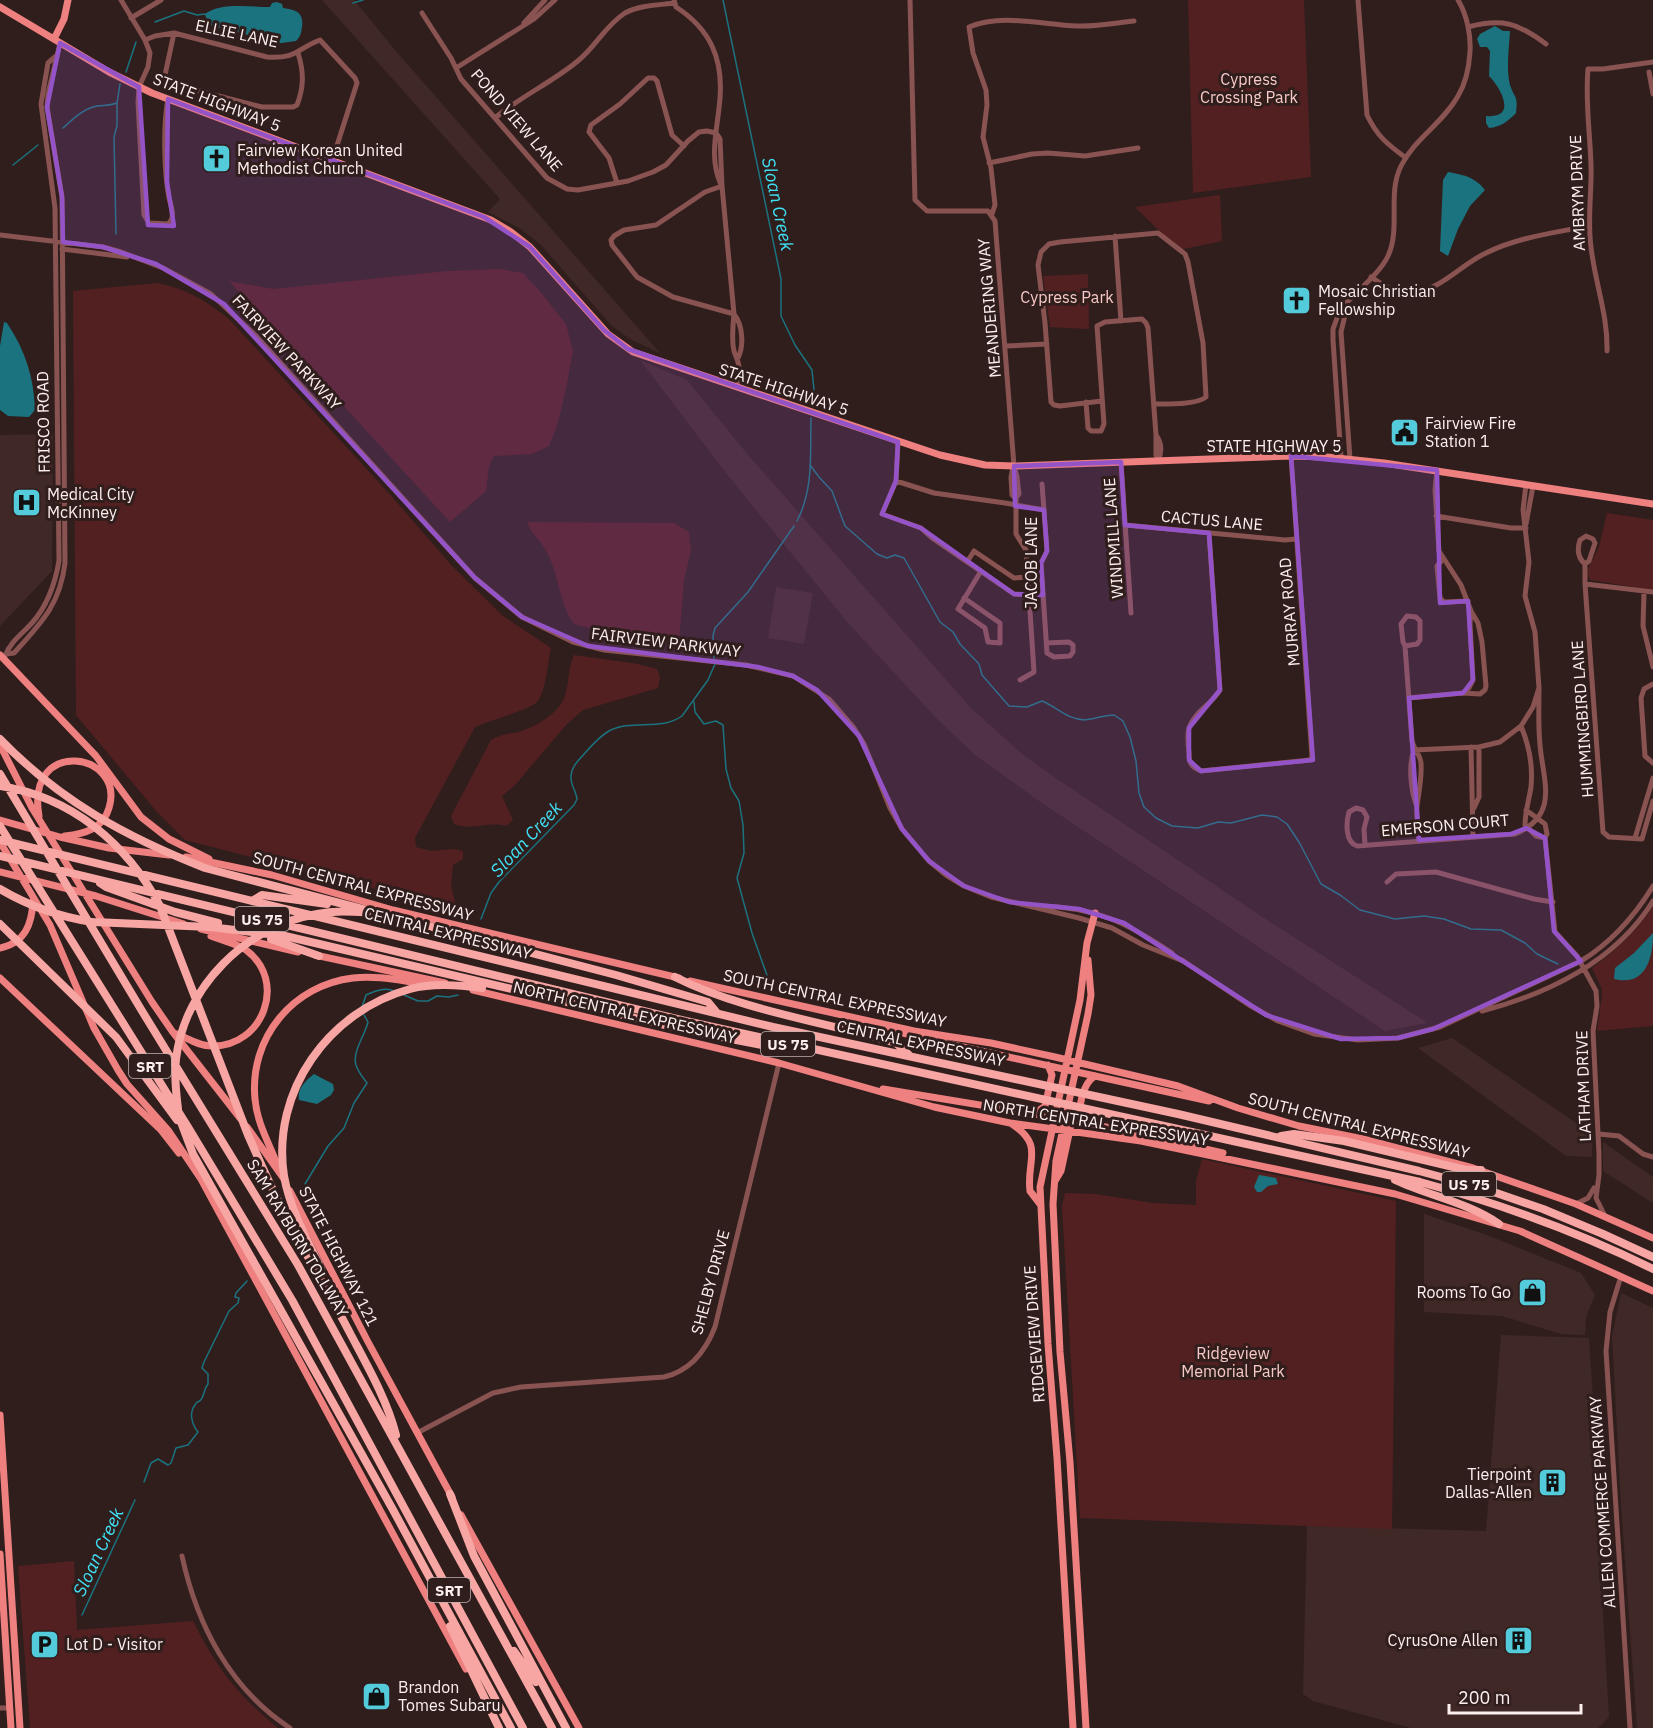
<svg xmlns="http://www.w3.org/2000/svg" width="1653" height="1728" viewBox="0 0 1653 1728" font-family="'IBM Plex Sans',sans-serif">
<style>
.built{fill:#402827}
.green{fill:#532021}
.water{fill:#1b737f}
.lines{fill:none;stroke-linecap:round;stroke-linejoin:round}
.stream{stroke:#1b737f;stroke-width:1.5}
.minor{stroke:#895352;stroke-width:5}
.major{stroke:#ee807f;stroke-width:7}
.highway{stroke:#f7a6a3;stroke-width:8}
.marked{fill:#9553c8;fill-opacity:0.2;stroke:#9553c8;stroke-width:4.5;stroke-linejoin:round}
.labels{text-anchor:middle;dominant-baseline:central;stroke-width:6;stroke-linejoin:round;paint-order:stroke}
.shield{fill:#301e1d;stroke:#bfb0af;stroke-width:1.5}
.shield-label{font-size:15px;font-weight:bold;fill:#fcefee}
.street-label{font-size:16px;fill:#fcefee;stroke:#301e1d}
.park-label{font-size:16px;fill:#f7c9c7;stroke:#301e1d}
.poi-label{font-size:16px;fill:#fcefee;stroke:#301e1d;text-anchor:start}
.water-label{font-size:18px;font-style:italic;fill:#3fe0f4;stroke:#301e1d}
</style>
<rect width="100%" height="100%" fill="#301e1d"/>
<path class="built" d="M322,0H354L395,50L660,353L630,339L611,325L541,245L521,229L488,212L500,199Z
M640,360L687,380L749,456L934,666L972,709L1020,752L1041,768L1264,918L1428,1023L1385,1031L1036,799L975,755L936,718L848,623L729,477Z
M53,434L52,571L0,626V435Z
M776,587L813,593L804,644L768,638Z
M1452,1038L1592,1134V1157L1566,1156L1418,1048Z
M1603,1142L1653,1177V1203L1603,1171Z
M1424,1214L1487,1235L1581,1273L1595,1295L1586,1317L1585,1335L1561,1334L1502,1316L1424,1312Z
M1621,1293L1653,1308V1728H1637L1621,1504L1612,1336Z
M1501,1335L1589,1338L1602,1536L1599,1545L1609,1717L1598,1728H1411L1313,1701L1303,1694L1307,1526L1486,1531Z"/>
<path class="green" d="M1188,0H1304L1311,177L1193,193Z
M1220,195L1222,241L1179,250L1135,207Z
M500,269L523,273L539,290L566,324L573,351L567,384L558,423L549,446L532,454L494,456L489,466L486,491L450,522L229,281L273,289L447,271Z
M1088,274L1089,329L1050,327L1043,276Z
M157,283C187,289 205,300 229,319L394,499L452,566L503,616L551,648C548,661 546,692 537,702C529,710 488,721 475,727L415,838L416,847L431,851L453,849L463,851V859L453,865L451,886L457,910L185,840L157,812L76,715L73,291Z
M1607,513L1653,520V590L1590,580L1587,571L1599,547Z
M527,522L674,523L689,532L691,551L684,580L679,642L608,633L574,624C558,602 560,574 545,549C539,539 531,533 527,522Z
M574,655L638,664L657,669L660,677L658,688L583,710L567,724L515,785L502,796L513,820L506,826C489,821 471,831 454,824L451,816L491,740C501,734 511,734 522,731C538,725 559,713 565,696C569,683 568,668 574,655Z
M1653,906V1026L1597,1031L1602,996V989L1592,968C1616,950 1637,932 1653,906Z
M1202,1159L1396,1201L1392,1529L1080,1518L1062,1206L1065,1193L1095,1194L1153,1203L1196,1205V1181Z
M74,1561L77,1630L193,1621C215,1666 239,1697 278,1728H30L18,1566Z"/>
<path class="water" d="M277,2L282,4L283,8C296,10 304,12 302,27C301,33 301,36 296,41L274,44L261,42L252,36L208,25L205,14C221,2 250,7 270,7L272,3Z
M1495,26L1503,31H1510C1509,48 1506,69 1510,85C1515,100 1518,94 1516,113C1508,121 1501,127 1489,128L1486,123V116C1518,119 1501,88 1489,76L1490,51L1487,47H1480L1477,39L1480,34Z
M1448,172C1464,175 1475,177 1485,190L1470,206L1458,229L1448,256L1440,251L1443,180Z
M4,322L7,323C25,350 34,377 35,410L29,417L8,416L0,410V346Z
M1653,933C1653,958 1646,987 1614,979L1615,968L1634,953Z
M314,1074L333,1084L334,1090L331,1095L317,1104L299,1100C297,1089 305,1081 314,1074Z
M1259,1175L1276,1178L1278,1184L1268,1186L1261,1192H1257L1254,1187Z"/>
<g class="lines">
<path class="stream" d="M723,0L781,279V316L795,345L812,370L814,390L813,407
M353,3L363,0
M155,22L184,11L197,15L205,14
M126,72L136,42
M63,128C72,120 84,108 97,106C105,105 109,106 117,103L120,84
M13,165L38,145
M116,234L114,137L117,126V103
M810,465L819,477L832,491L845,526L877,554L887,558L895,555L904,558L940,622L953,632L960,644L979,664L982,675L1009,706L1027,707L1042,701C1057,707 1068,720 1085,720C1095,719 1104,715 1114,715L1123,721L1130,737L1136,761L1139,793L1144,807L1156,818L1172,826L1198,828L1218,822L1231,823L1262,815L1277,817L1287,824L1299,842L1321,884L1340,895L1360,910L1395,919L1424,916L1444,919L1471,929L1501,930L1525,943L1537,954L1558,964
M797,521C814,488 810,454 811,418
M714,659L713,636L715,628L748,592L794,526
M694,702L695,712L704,724L716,721L723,725L726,769L731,788L739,801L743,825L744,853L737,878L752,933L769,981
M481,919L491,893L499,882L574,805L577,799C576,791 570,784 571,776C571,767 579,760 585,753C592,745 600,736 609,731C632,719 661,731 682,716L708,680L715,664
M404,995L418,1001H428L437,996L449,997L458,995
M362,1007L366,995C375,991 385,987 394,991
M305,1184L328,1146L344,1128L354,1103L367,1083C363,1078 358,1071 356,1065C352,1052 365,1035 368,1022L364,1015
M144,1482L151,1463L158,1459L168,1465L171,1463L176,1448L188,1445L198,1432C193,1426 188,1414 195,1405C199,1398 198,1405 202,1398C205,1392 204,1389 208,1384V1374L202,1368L204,1362L229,1311L238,1303L239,1298L235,1297L236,1293L247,1281
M82,1615L135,1500"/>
<path class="minor" d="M121,0L145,40L150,53L148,67L139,87L138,102L144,215L149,223L168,224C176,217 171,207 169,198C164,172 163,124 168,99
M674,0L676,7C710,29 723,58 720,98C718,128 708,156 721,185
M910,0L915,200L927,211H988L995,221L1014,466L1017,477L1019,494L1016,498V534L1026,550L1034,672L1020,680
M1358,0L1367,115C1377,136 1387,144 1406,158
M422,13L451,58L461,79L547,178L567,189L578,190L628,181L653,172L666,165L688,141L699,132L707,131L716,133
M131,18L161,0
M524,23L545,0
M1468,27C1502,18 1518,23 1546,44
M174,33L165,75V80L168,83L262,107H293L297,105C304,87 304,72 298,53
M145,40L155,36L174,33L267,57C297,59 296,49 320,40L355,78L357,83L332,161
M456,68L534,19L555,0
M1649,72L1653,94
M495,118C521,96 553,82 579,60C596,46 606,25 625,13C639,5 659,5 675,3
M716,133L720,139L722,186L734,314C733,324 731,345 735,354C741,368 740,371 737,387
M989,163L1032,154L1048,153L1085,156L1138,148
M617,183L609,158L589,132L591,125L620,104L648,78H654L657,81L672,135L684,146
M722,186L705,192L656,225L624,230L614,236L611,240L612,245L637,277L673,297L734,314
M992,214L995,205L991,168L983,137L987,105L986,90L973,53L969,27C1002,13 1043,25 1077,26C1096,27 1115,23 1134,21
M0,235L103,247L121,252L163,268L211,294L256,336L475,578L522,617L573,642L604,650L746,665L793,676L829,699L854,728L864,744L890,808L902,829L929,861L946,875L964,886L991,897L1079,918L1112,928L1143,945L1183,961
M1115,236L1121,321
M62,249L127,257
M1371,277C1385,286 1397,295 1414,293C1441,289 1462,264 1486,253C1518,237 1554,233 1588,226
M1345,303L1346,311L1341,332L1350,459
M734,314C743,325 744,346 738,358
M1006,346L1047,344
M1607,351C1608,315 1595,283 1591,247C1587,218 1592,193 1591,165C1590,132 1585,101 1588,69H1603L1653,62
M1102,401L1060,406L1054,405L1051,402L1045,323L1038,265L1041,252L1049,244L1060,242L1158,233L1185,254L1188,262L1203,343L1206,397C1197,405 1167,404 1154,404
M1086,402L1088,428L1091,431H1101L1104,424L1097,326L1105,322L1142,319L1146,323L1148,328L1156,435V455L1158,461
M1156,435C1162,443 1162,452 1158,461
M898,442L896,481L882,514L921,528L932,538L1014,594L1029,595
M1341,458L1333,340V329L1340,310C1354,293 1379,275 1388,256C1401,228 1387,194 1401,166C1415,138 1443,123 1458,96C1466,83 1469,67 1470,52C1471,35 1467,15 1458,0
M1121,462L1131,613
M1013,467L1011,477L1012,495L1016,498
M896,481L934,493L1005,503L1044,510
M1042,484L1047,551L1041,563L1047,653L1054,657L1070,656L1073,652V645L1069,642L1046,643
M1436,516L1511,528H1526
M1526,524L1533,486
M1125,525L1285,540L1296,539
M1209,533L1220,690C1212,704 1194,712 1189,728C1187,735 1188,745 1189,753C1189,763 1191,767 1201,771L1310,760L1312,757L1291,456
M1443,559L1437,566L1440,598L1444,602L1468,601
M967,562L974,551L1014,578L1028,577
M1585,564C1578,558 1577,549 1580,540L1586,536L1593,539L1595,543L1589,561L1585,564V584L1603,832L1609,837L1642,839L1653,801
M1585,584L1653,592
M1644,591L1643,626L1653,667
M964,598L1000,623V643L988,642L985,628L958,609L981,571
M1405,646L1417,644L1420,640V621L1416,617L1407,616L1401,624L1403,642L1405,646L1412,741C1414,750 1420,754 1421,763C1422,778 1419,791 1417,806C1416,817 1418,829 1419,840
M6,654L14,653C41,623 60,605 65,563L62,197L47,107L48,94L60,43
M5,656C11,641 21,635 32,623C48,605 55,584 59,561L55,208L41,104L48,63L56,56
M1653,684L1644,689L1641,698L1645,756L1653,763
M1463,693L1469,688L1473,680L1470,624L1471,611
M1409,698L1463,693L1480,694L1485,690L1486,686L1482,642L1478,623L1471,611L1461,585L1439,551L1435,490L1437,470
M1521,726C1529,745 1533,766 1531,787C1529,800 1525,812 1525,825L1536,836L1545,838L1547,834L1545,824L1526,810
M1471,747L1473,836
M1414,750L1479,747L1500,742L1521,726L1533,707L1539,688L1535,632L1525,596L1529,562L1523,510L1526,484
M1414,750C1408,766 1411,792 1417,807
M1474,808L1479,797V747
M1545,838L1555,932L1577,956L1596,991L1597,1006L1593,1031L1599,1154V1175L1596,1198L1605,1216
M1635,838L1653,778
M1365,845L1364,829L1367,817L1363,810L1356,808L1349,812C1346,823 1345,842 1357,846L1515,834C1560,815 1543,781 1540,745C1538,726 1539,707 1539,688
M1387,882L1396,874L1436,872L1534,899L1553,902
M1039,906C1095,907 1126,922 1172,953
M1182,960L1249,1005L1278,1021L1314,1034L1358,1040L1398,1038L1440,1027L1581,961C1612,942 1634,917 1653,886
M1482,1011C1548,994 1616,961 1653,901
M1599,1134L1619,1136L1643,1154L1653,1157
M1576,1204L1588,1198L1594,1188
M1621,1276L1610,1312L1606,1351L1630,1728
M417,1433L493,1393L521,1387L664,1377C690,1371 706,1350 715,1327L779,1063
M182,1556C197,1625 230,1689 290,1728
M0,1708H10"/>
<path class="major" d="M0,7L109,72L152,93L491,220L511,232L530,247L608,334L633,352L940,455L985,465L1014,466L1291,456L1327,457L1384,463L1653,504
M54,39L64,19L68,0
M0,655L96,756L141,817L169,839L209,859
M0,745L32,808L152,1002L172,1031L240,1118
M39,816C25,736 126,752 109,808C103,829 84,834 65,836
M0,820L60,837L109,848L169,855
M0,842L50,925L94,1028L118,1070L127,1084L168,1130L201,1179L466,1669
M186,857L272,875L393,910L679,978
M0,872L96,896L184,924
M201,929L298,952
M0,948C25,943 32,924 33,901
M315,955L445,983
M0,978L161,1130L179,1153
M690,981L914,1031L991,1043L1055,1057L1178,1086L1238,1108L1299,1126L1363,1139L1473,1168L1576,1204L1653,1238
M473,990L779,1063L934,1107L1010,1123L1141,1141L1395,1194L1520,1231L1653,1291
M878,1026L913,1036L1209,1101
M177,1034C189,1039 199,1046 212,1046C263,1047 288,981 246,950C236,943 223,941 211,936
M883,1089L1083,1122L1223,1153
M1035,1113L1045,1106L1052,1075L1048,1065
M1083,1122C1076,1110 1083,1083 1095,1076
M1012,1124C1045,1146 1026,1160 1030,1191L1040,1204
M247,1127L284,1179
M277,1164C269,1143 257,1123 255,1099C249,1038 293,985 353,978C377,975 402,981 426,984
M1055,1181L1061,1171L1071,1125
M290,1191L367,1340L452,1497
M0,1415L20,1728
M461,1515L579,1728
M0,1554L11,1728
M1073,1728L1057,1458L1048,1344L1040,1187L1080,1000L1087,943L1095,913
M1086,1728L1070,1462L1060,1352L1053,1204L1056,1161L1088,1014L1091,995L1088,960"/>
<path class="highway" d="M0,739C60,801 126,837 205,868L616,975L708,1002L717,1013
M0,774L142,1011L298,1265L552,1728
M0,786C72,797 127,844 160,906L248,1135C262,1166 275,1197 291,1226C311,1263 332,1298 351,1335C368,1367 387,1400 396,1435
M0,826L188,1127L292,1300L523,1728
M0,840L773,1027L1178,1114L1419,1171L1482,1188L1543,1209L1603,1234L1653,1257
M0,856L677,1019L1420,1182C1501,1204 1579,1232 1653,1269
M100,883L106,887L175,912L218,923
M0,889C29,906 59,917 93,922L210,927L285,936L695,1032L798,1052
M252,901L262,895L327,904
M0,924L116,1037L177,1120
M271,939L319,956
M675,977C740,1010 825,1022 896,1043L909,1055
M178,1109C176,1093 174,1076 176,1059C185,986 246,926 317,914C337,910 356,912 376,913
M181,1122L193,1154L392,1508L511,1728
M1281,1136L1294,1134L1344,1141L1466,1170H1481
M1395,1180C1429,1196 1467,1202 1499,1224
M321,1268C306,1238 290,1209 284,1176C271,1091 329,1011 410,989C433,983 458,985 482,988
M450,1494L474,1556L566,1728
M450,1626L499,1728
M514,1651L536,1682"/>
</g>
<path class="marked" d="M60,43L139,87L148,225L174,226L167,182L168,99L484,217L530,247L604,330L628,349L898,442L896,481L882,514L921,528L1014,594L1043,595L1041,563L1047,551L1044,510L1015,506L1014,466L1121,462L1125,525L1209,533L1220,690L1189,728V760L1201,771L1313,760L1291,456L1437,470L1440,603L1468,601L1473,680L1463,693L1409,698L1419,840L1511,834L1526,828L1545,838L1554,931L1581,961L1433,1029L1398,1038L1341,1039L1266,1015L1124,923L1079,909L1009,902L964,886L929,861L902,829L859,736L817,690L793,676L758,667L588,646L522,617L475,578L224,304L156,264L103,247L63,242L62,197L47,107Z"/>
<defs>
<symbol id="church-square" viewBox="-11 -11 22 22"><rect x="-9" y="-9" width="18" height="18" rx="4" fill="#53cbdb" stroke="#301e1d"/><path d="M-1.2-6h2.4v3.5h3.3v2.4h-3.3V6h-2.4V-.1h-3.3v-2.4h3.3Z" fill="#111"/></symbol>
<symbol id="civic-square" viewBox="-11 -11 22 22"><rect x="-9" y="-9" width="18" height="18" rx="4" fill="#53cbdb" stroke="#301e1d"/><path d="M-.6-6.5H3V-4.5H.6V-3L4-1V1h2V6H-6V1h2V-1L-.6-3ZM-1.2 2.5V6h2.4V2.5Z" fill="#111"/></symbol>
<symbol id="hospital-square" viewBox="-11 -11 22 22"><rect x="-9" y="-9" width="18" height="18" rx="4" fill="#53cbdb" stroke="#301e1d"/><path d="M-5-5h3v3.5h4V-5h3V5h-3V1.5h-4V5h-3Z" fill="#111"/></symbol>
<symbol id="shop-square" viewBox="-11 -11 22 22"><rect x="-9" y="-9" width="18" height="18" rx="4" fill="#53cbdb" stroke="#301e1d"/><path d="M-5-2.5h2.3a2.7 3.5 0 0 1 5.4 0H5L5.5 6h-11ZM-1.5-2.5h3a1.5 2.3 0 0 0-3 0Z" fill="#111"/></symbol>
<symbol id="building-square" viewBox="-11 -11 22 22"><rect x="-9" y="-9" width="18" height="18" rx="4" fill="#53cbdb" stroke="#301e1d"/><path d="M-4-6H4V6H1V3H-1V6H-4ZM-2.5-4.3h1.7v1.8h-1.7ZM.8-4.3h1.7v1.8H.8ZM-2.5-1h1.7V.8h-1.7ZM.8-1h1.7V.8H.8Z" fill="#111"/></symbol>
<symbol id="parking-square" viewBox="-11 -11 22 22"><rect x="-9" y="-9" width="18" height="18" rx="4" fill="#53cbdb" stroke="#301e1d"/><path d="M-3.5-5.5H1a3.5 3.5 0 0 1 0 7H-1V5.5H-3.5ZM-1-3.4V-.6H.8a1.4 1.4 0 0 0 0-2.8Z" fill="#111"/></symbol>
</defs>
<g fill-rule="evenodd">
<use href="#church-square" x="200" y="142" width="33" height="33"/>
<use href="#church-square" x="1280" y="284" width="33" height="33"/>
<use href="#civic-square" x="1388" y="416" width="33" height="33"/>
<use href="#hospital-square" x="10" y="486" width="33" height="33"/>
<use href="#shop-square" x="1516" y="1276" width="33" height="33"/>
<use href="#building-square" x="1536" y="1466" width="33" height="33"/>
<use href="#building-square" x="1502" y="1624" width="33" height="33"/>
<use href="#parking-square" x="28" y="1628" width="33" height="33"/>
<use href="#shop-square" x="360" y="1680" width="33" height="33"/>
</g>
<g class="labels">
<g class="shield">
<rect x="235" y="907" width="54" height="24" rx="4.5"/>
<rect x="761" y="1032" width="54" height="24" rx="4.5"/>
<rect x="129" y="1054" width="42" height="24" rx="4.5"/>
<rect x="1442" y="1172" width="54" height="24" rx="4.5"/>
<rect x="428" y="1578" width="42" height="24" rx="4.5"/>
</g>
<g class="shield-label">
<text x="262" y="919">US 75</text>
<text x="788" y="1044">US 75</text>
<text x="150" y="1066">SRT</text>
<text x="1469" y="1184">US 75</text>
<text x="449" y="1590">SRT</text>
</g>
<g class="street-label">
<text transform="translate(237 33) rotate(12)">ELLIE LANE</text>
<text transform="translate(217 102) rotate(21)">STATE HIGHWAY 5</text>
<text transform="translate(517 120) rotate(49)">POND VIEW LANE</text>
<text transform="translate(1577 193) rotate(-92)">AMBRYM DRIVE</text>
<text transform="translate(989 308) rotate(-95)">MEANDERING WAY</text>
<text transform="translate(287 352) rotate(47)">FAIRVIEW PARKWAY</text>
<text transform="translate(784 389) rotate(18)">STATE HIGHWAY 5</text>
<text transform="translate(43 422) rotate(-91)">FRISCO ROAD</text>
<text x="1274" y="446">STATE HIGHWAY 5</text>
<text transform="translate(1212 520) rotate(5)">CACTUS LANE</text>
<text transform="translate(1113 538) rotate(-94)">WINDMILL LANE</text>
<text transform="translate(1031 563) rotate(-90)">JACOB LANE</text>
<text transform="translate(1289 612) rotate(-95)">MURRAY ROAD</text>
<text transform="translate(666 642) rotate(7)">FAIRVIEW PARKWAY</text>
<text transform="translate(1582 719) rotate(-94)">HUMMINGBIRD LANE</text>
<text transform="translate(1445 825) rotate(-5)">EMERSON COURT</text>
<text transform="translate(363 886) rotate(15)">SOUTH CENTRAL EXPRESSWAY</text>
<text transform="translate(448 933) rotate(14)">CENTRAL EXPRESSWAY</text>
<text transform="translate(835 998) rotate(12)">SOUTH CENTRAL EXPRESSWAY</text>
<text transform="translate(625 1012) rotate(13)">NORTH CENTRAL EXPRESSWAY</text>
<text transform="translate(921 1043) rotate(12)">CENTRAL EXPRESSWAY</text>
<text transform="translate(1583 1086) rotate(-92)">LATHAM DRIVE</text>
<text transform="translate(1096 1122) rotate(9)">NORTH CENTRAL EXPRESSWAY</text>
<text transform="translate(1359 1125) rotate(14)">SOUTH CENTRAL EXPRESSWAY</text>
<text transform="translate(298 1238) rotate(59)">SAM RAYBURN TOLLWAY</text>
<text transform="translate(339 1256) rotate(63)">STATE HIGHWAY 121</text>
<text transform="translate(710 1282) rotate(-75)">SHELBY DRIVE</text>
<text transform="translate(1034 1334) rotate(-94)">RIDGEVIEW DRIVE</text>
<text transform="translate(1602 1502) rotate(-94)">ALLEN COMMERCE PARKWAY</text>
</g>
<g class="park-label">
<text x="1249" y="79">Cypress<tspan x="1249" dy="18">Crossing Park</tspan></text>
<text x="1067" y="297">Cypress Park</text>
<text x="1233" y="1353">Ridgeview<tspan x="1233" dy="18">Memorial Park</tspan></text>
</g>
<g class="poi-label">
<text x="237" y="150">Fairview Korean United<tspan x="237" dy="18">Methodist Church</tspan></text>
<text x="1318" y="291">Mosaic Christian<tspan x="1318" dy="18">Fellowship</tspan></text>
<text x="1425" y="423">Fairview Fire<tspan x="1425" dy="18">Station 1</tspan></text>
<text x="47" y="494">Medical City<tspan x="47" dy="18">McKinney</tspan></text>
<text x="1511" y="1292" text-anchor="end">Rooms To Go</text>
<text x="1532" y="1474" text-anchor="end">Tierpoint<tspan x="1532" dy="18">Dallas-Allen</tspan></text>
<text x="1498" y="1640" text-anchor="end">CyrusOne Allen</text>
<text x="66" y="1644">Lot D - Visitor</text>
<text x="398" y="1687">Brandon<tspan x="398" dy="18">Tomes Subaru</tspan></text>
</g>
<g class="water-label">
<text transform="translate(778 204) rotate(78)">Sloan Creek</text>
<text transform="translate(526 839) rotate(-47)">Sloan Creek</text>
<text transform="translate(98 1552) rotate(-65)">Sloan Creek</text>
</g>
</g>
<path d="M1449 1704v9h132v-9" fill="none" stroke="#fcefee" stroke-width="3"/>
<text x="1458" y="1704" font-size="18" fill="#fcefee" stroke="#301e1d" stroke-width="4.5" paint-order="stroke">200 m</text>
</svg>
